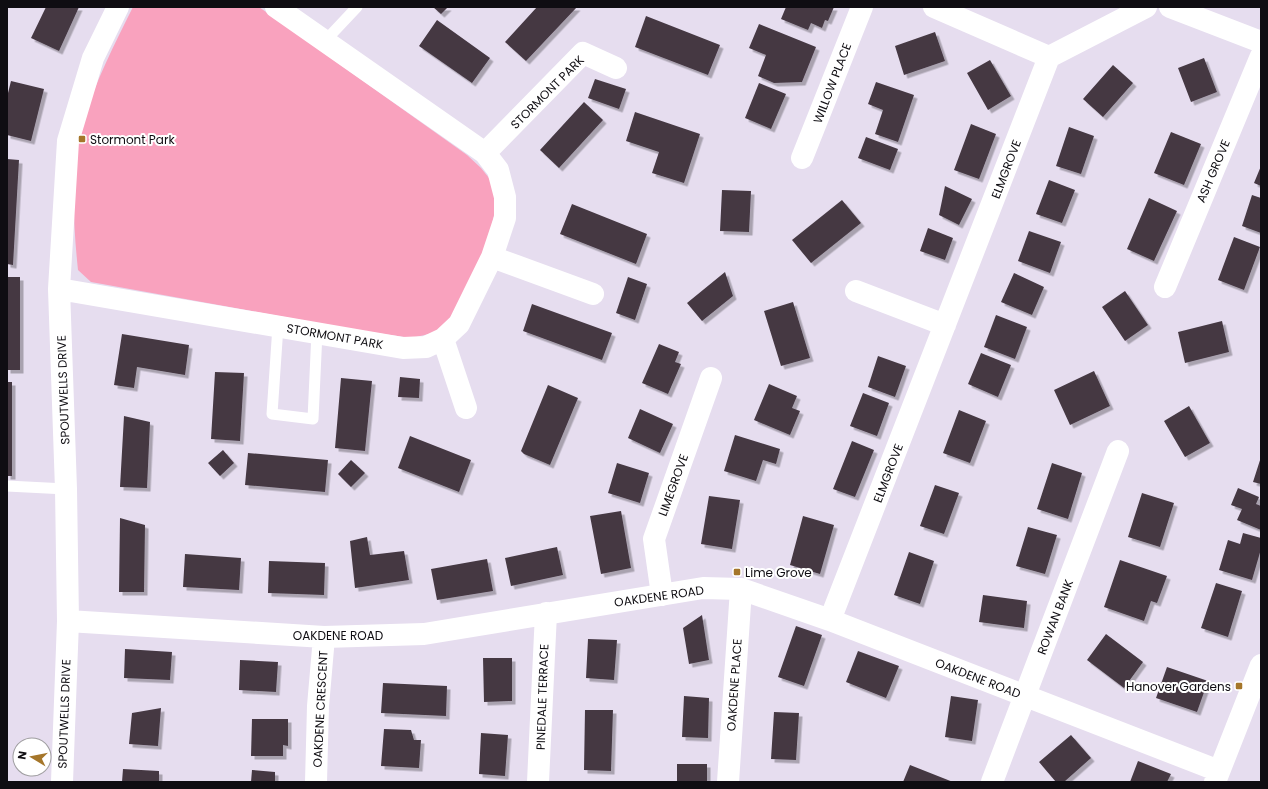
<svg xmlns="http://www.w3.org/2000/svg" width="1268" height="789" viewBox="0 0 1268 789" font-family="Poppins,sans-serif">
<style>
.green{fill:#f9a2be}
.building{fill:#453843;filter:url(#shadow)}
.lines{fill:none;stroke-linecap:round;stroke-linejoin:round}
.lane{stroke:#fff;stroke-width:11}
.street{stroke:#fff;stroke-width:22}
.poi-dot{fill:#a5762a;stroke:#fff;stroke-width:1.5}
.labels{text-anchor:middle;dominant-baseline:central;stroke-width:4;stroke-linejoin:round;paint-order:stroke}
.street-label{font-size:12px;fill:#0f0d12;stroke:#fff}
.poi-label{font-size:12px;fill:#0f0d12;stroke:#fff;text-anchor:start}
</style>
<defs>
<filter id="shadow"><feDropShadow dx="3.5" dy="3.5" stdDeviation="0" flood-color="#0004"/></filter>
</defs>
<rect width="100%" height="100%" fill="#e6ddef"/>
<path class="green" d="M133,7H259L467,155L481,168L493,183L496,205L491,230L464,302L437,332L412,338L362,331L91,282L78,270C73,223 70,164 84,119C96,80 115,43 133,7Z"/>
<path class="building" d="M46,7H79L59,51L31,38Z
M433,7H448L441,14Z
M537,7H577L526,61L505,42Z
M786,7H834L828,21L825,20L822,28L811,23L808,30L781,19Z
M646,16L720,45L708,75L635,47Z
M437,20L490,58L472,83L419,46Z
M759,24L816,47L802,82L774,83L758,76L766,55L749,48Z
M935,32L945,61L904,75L895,46Z
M1204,58L1217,92L1191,102L1178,68Z
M990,60L1011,96L988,110L967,73Z
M1113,65L1133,83L1103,117L1083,99Z
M595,79L626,89L619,109L588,98Z
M11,81L44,89L31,141L7,135V97Z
M876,82L914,95L898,142L875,134L883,110L868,104Z
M759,83L786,94L771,129L745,118Z
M584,102L603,120L559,168L540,150Z
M635,112L700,134L684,183L652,173L659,152L626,141Z
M971,124L996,134L979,179L954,170Z
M1069,127L1094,136L1081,174L1056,166Z
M1171,132L1201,144L1184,185L1154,173Z
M866,137L898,149L890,170L858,158Z
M7,159L19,160L13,265L7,264Z
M1261,166V186L1254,183Z
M1049,180L1075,190L1062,223L1036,214Z
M945,186L972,199L959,225L939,215Z
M722,190L751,191L749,232L720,231Z
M1252,195L1261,198V233L1242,226Z
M1149,198L1177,211L1154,261L1127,249Z
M842,200L861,223L811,263L792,240Z
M572,204L647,234L636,264L560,234Z
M928,228L953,238L945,260L920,251Z
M1029,231L1061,242L1050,273L1018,261Z
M1234,237L1260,247L1244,290L1218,280Z
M725,272L733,296L702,321L687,303Z
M1014,273L1044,287L1032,315L1001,302Z
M7,277H20V370H7Z
M628,277L647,284L635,320L616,313Z
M1125,291L1148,325L1125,341L1102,307Z
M793,302L810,358L781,366L764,311Z
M532,304L612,333L602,360L523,331Z
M996,315L1027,327L1015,359L984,347Z
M1222,321L1229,352L1185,363L1178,332Z
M122,334L189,345L185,375L137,367L134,388L114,385Z
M659,344L679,352L675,362L681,364L668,394L642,383Z
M981,353L1011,365L998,397L968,384Z
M878,356L906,366L895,397L868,387Z
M1094,371L1110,406L1070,425L1054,390Z
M215,372L244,373L240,441L211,439Z
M400,377L420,379L419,398L398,397Z
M341,378L372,381L365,451L335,448Z
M7,382H12V476H7Z
M769,384L797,396L792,408L800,411L790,435L754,420Z
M548,385L578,398L550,465L524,454L521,451Z
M863,393L889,403L877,436L850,426Z
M1189,406L1210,443L1185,457L1164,421Z
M640,409L673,424L660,453L628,438Z
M959,410L986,421L970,463L943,453Z
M124,416L150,422L147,488L120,487Z
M735,435L780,449L776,464L763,460L756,481L724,471Z
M410,436L471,460L459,492L398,468Z
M852,441L874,450L855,497L833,489Z
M223,450L234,463L220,476L208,463Z
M248,453L328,460L325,492L245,485Z
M1261,457V484L1253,482Z
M351,460L365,473L351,487L338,474Z
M617,463L649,473L640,503L608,493Z
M1052,463L1082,473L1068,519L1037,509Z
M935,485L959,493L944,534L920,526Z
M1238,488L1259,497L1256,504L1261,506V530L1237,520L1242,509L1231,505Z
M1142,493L1174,503L1160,547L1128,537Z
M709,496L740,500L732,549L701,544Z
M621,511L631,568L601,574L590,516Z
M803,516L834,525L820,574L790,565Z
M120,518L145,525L144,592H119Z
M1028,527L1057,535L1045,574L1016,566Z
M1243,533L1261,538V549L1252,580L1219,570L1228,540L1240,544Z
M367,537L370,555L404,551L409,580L355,588L350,541Z
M557,547L563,575L511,586L505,558Z
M909,552L934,561L920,604L894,595Z
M185,554L241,558L239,590L183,587Z
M487,559L493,591L437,600L431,569Z
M1120,560L1167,576L1157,603L1151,601L1144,621L1104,607Z
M269,561L325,563L324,595L268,593Z
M1216,583L1242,591L1228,637L1201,628Z
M983,595L1027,601L1024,628L979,622Z
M702,615L709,660L689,664L683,628Z
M796,626L822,635L804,686L778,677Z
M1106,634L1143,662L1124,688L1087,660Z
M588,639L617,640L614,680L586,678Z
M125,649L172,652L170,680L124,678Z
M858,651L899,666L886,698L846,682Z
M483,658H512V701L484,702Z
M240,660L278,662L276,692L239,690Z
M1167,667L1208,681L1197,712L1156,698Z
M383,683L447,686L446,716L381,713Z
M684,696L709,698L708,738L682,737Z
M951,696L978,700L972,741L945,737Z
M161,708L158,746L129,744L132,713Z
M585,710H613L611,771L584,770Z
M774,712L799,713L796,760L771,759Z
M252,719H288V746L283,745V756H251Z
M384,729L411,730L414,740H421L419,768L381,766Z
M481,733L508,735L505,776L479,774Z
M1071,735L1091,758L1064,782H1056L1039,762Z
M1138,761L1171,774L1167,782H1130Z
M677,764H707V782H677Z
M910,765L953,782H903Z
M123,769L159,771V782H122Z
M252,770L275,772V782H251Z"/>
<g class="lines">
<path class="lane" d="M325,41L357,7
M278,326L272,414L313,419L317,332
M7,486L66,489"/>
<path class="street" d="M934,7L1049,57L1146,7
M1170,7L1261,42
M485,153L583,53L616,68
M802,158L862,7
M492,257L593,294
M1165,287L1261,56
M59,289L403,348L426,347L443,339L459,324L492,257L505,218V197L498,170L485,153L276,7
M856,291L945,325
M443,339L466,408
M662,595L654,539L711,378
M830,620L1049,57
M68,621L324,637L424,634L703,588L741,589L830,620L1219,771
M62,782L68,621L66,489L59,289L68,141L93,58L118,7
M316,782L318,706L324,637
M538,782L546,613
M728,782L741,589
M992,782L1118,451
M1215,782L1261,665"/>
</g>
<g class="poi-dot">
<rect x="78" y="135" width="8" height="8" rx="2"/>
<rect x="733" y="568" width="8" height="8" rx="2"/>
<rect x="1235" y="682" width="8" height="8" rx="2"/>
</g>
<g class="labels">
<g class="street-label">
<text transform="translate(832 83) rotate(-69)">WILLOW PLACE</text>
<text transform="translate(547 92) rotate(-45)">STORMONT PARK</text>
<text transform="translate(1006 169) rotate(-69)">ELMGROVE</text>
<text transform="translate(1213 171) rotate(-67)">ASH GROVE</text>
<text transform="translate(335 336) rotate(10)">STORMONT PARK</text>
<text transform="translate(63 390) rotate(-92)">SPOUTWELLS DRIVE</text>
<text transform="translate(888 473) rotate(-69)">ELMGROVE</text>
<text transform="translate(673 485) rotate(-70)">LIMEGROVE</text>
<text transform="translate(659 596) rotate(-8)">OAKDENE ROAD</text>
<text transform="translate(1055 617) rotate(-69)">ROWAN BANK</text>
<text x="338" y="635">OAKDENE ROAD</text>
<text transform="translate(978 678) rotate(21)">OAKDENE ROAD</text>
<text transform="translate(734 685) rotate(-86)">OAKDENE PLACE</text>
<text transform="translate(542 697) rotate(-88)">PINEDALE TERRACE</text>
<text transform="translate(320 709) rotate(-87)">OAKDENE CRESCENT</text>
<text transform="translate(64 714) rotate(-88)">SPOUTWELLS DRIVE</text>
</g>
<g class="poi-label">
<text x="90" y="139">Stormont Park</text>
<text x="745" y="572">Lime Grove</text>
<text x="1231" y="686" text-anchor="end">Hanover Gardens</text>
</g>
</g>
<rect width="1268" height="789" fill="none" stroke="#0f0d12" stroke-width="16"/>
<g transform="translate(32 757) rotate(280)"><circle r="19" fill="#ffffff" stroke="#9f9ea0"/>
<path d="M0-3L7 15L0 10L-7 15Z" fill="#a5762a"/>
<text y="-6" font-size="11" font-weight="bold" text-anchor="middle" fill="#0f0d12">N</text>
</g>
</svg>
